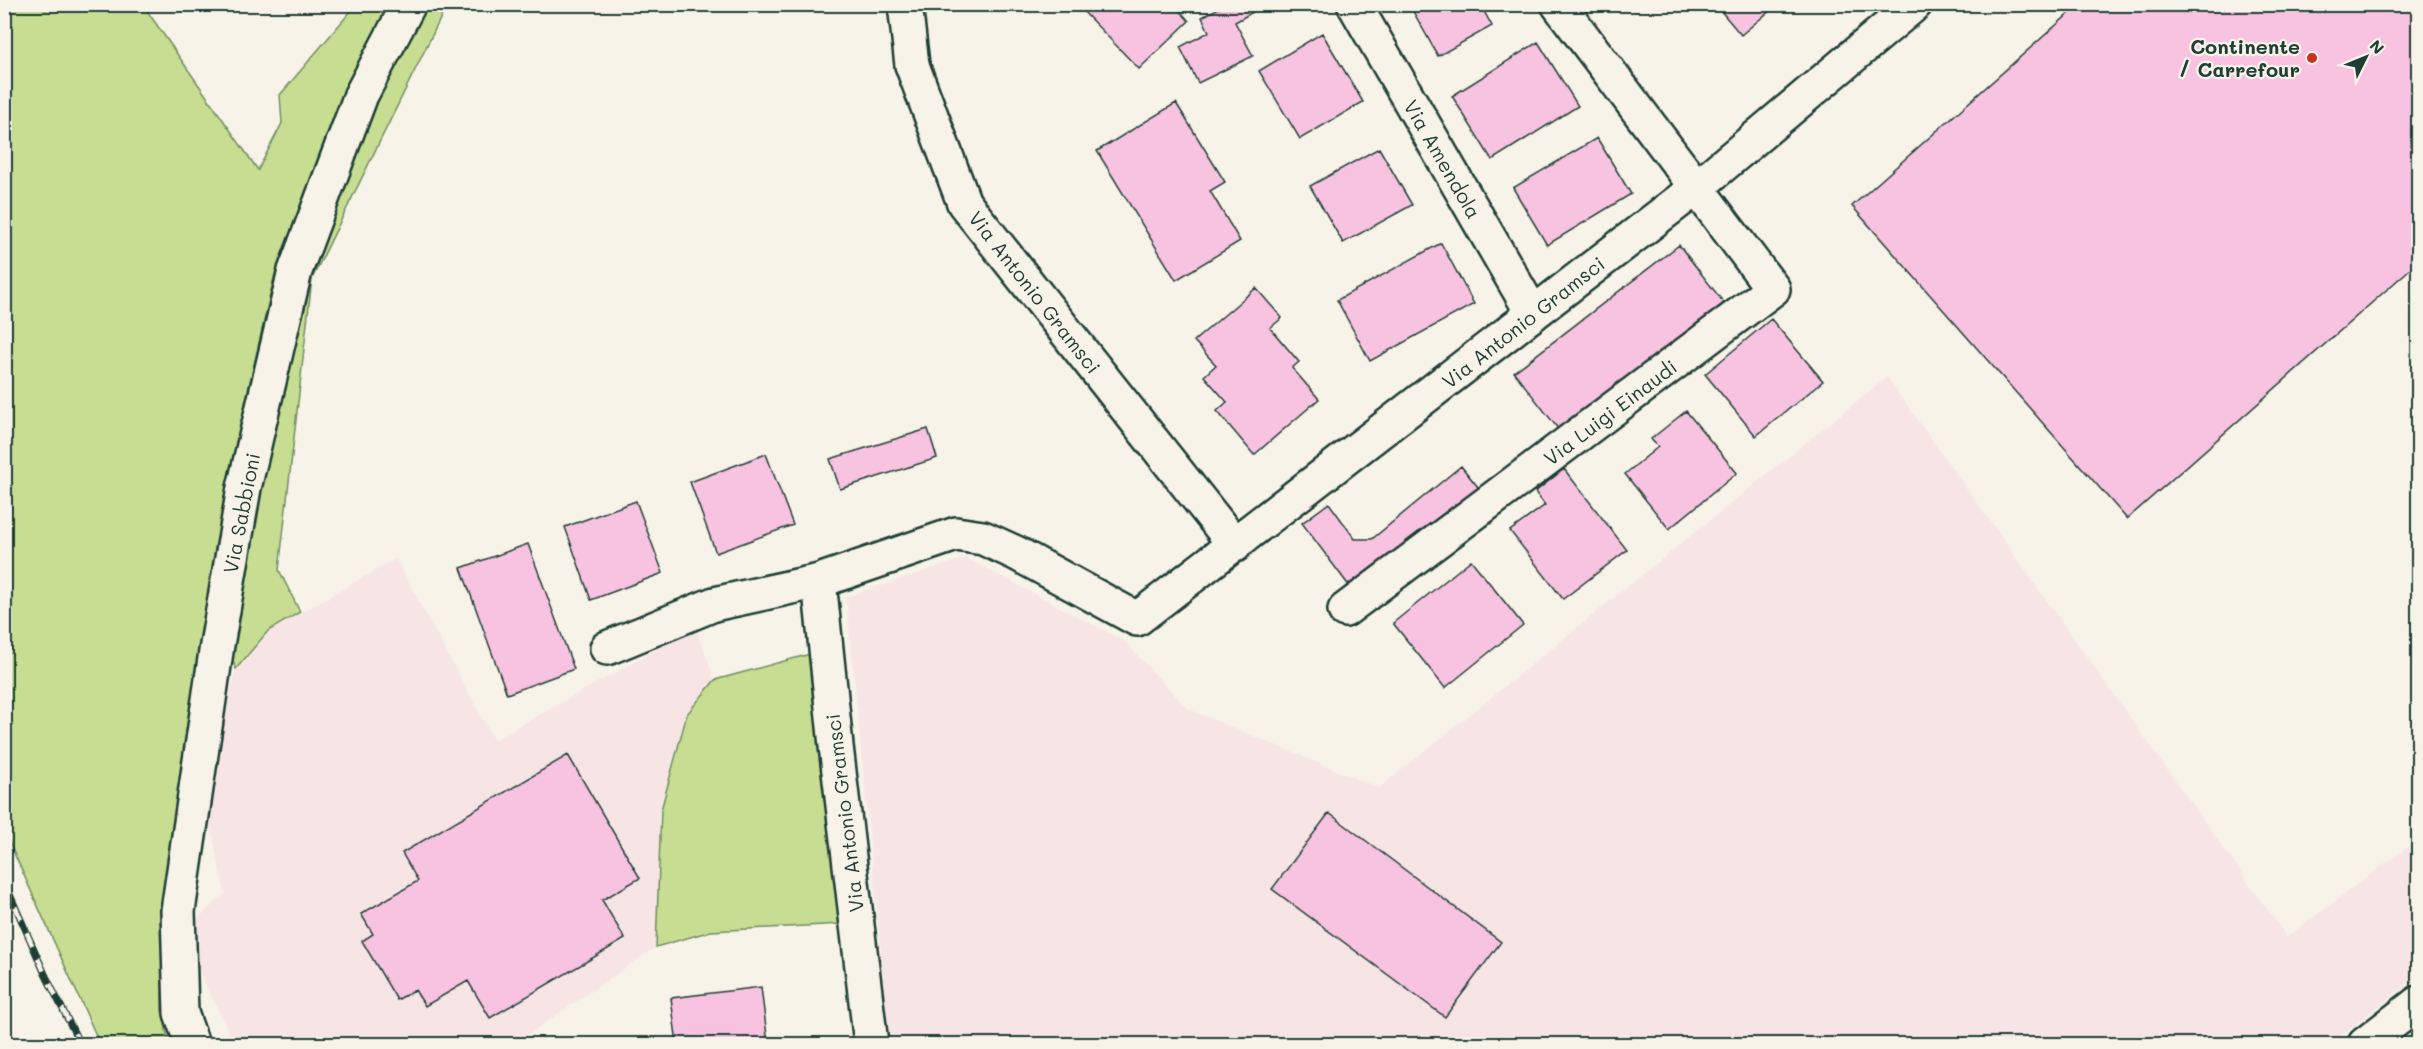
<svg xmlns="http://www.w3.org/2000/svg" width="2423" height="1049" viewBox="0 0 2423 1049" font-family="Mali,sans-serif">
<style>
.built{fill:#f7e5e6}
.green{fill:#c6dd92;stroke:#728d63;stroke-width:1.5}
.building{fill:#f8c3e0;stroke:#1f3d34;stroke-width:1.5}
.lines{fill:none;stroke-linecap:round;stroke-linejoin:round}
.minor-casing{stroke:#1f3d34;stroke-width:38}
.minor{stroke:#f7f3e8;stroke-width:33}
.rail-casing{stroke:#1f3d34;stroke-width:7}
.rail{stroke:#f7f3e8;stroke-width:4.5;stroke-dasharray:14;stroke-linecap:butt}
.poi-dot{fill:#c8321e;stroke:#f7f3e8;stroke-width:2}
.labels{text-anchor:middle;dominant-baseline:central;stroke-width:4.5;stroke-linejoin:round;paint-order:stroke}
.poi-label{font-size:20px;font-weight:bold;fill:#1f3d34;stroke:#f7f3e8;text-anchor:end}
.street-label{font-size:20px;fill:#1f3d34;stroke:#f7f3e8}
</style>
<rect width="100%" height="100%" fill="#f7f3e8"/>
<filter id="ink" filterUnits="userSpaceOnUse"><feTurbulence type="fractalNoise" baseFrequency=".0167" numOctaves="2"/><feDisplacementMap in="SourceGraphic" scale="12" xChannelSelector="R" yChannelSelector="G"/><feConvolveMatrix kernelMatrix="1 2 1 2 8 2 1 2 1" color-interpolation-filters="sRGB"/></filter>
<g filter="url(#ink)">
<path class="built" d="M1887,377L2287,937L2418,839V976L2330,1044H890L846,597L966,558L1123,640L1188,709L1379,788Z
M396,559L494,740L696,628L715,680L687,714L661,810L656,947L514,1044H235L199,972L190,925L225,894L208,813L211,775L236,669L268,631Z"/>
<path class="green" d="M5,5H143L258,170L282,123L280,95L356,5H391L348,87L275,273L229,474L162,897V1010L169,1044H100L5,833Z
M422,5H447L312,279L279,570L300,612L268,631L236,669L230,653L254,494L303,275L373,97Z
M814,653L841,924L711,931L656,947L661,810L687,714L715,680Z"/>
<path class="building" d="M1081,4H1174L1189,21L1139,69L1079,7Z
M1226,4H1267L1235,22L1253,56L1198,83L1180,47L1209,32L1202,17Z
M1409,4H1480L1492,26L1438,56Z
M1715,4H1778L1741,35Z
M2080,4H2418V262L2127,519L1852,206Z
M1322,33L1363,102L1300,139L1259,71Z
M1538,42L1578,106L1492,160L1452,96Z
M1176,103L1225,182L1210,191L1240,241L1176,280L1097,151Z
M1597,138L1631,194L1547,245L1513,188Z
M1379,148L1412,205L1343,243L1310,186Z
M1441,243L1474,304L1370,361L1337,300Z
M1679,245L1724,303L1559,430L1514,372Z
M1256,288L1282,318L1270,328L1299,362L1292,368L1319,399L1254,455L1217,411L1227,402L1204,376L1216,365L1194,341Z
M1771,319L1823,381L1756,436L1705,374Z
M1686,411L1737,473L1669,529L1625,474L1658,447L1651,439Z
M928,429L937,458L840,489L830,459Z
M766,454L793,525L716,553L690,482Z
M1461,466L1482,492L1367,586L1347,583L1302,523L1329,503L1355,539H1372Z
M1564,469L1627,550L1563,599L1510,531L1545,505L1535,492Z
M636,501L663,573L591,600L565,527Z
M528,544L574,669L507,694L461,568Z
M1471,560L1523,625L1445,688L1393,623Z
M568,755L640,878L602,900L625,939L490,1018L468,981L425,1006L415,990L397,1000L362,941L373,934L361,914L418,881L402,853Z
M1329,813L1501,942L1445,1017L1272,889Z
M761,987L768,1044H677L671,998Z"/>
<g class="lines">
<defs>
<path id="minor" d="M905,4L912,65L964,203L1235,545
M1354,4L1533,314
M819,581L836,746L871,1044
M1345,610L1773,289L1558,4
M607,648L714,604L819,581L956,534L983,538L1016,553L1137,619L1696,188L1915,4
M192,1044L181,1013L178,911L217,645L244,488L295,271L361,95L409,4
M2365,1044L2418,1003"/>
</defs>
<use href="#minor" class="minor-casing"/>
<use href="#minor" class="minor"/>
<defs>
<path id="rail" d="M4,881L45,974L80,1044"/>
</defs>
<use href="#rail" class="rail-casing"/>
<use href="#rail" class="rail"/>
</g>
</g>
<circle class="poi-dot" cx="2312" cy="58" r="6"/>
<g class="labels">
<g class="poi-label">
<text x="2300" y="46">Continente<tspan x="2300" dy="23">/ Carrefour</tspan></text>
</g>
<g class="street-label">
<text transform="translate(1443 159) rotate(60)">Via Amendola</text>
<text transform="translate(1035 292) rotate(52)">Via Antonio Gramsci</text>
<text transform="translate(1523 322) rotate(-38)">Via Antonio Gramsci</text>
<text transform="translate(1610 412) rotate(-37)">Via Luigi Einaudi</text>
<text transform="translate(241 513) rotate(-79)">Via Sabbioni</text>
<text transform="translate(844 813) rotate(-97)">Via Antonio Gramsci</text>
</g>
</g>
<rect width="2423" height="1049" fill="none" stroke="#f7f3e8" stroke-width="24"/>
<rect x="12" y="12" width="2399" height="1025" fill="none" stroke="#1f3d34" stroke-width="2" filter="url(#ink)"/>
<g transform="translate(2366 57) rotate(47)" stroke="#f7f3e8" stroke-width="4.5" paint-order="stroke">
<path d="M0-4.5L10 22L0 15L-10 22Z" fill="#1f3d34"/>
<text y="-9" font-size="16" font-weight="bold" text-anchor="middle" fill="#1f3d34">N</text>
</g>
</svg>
